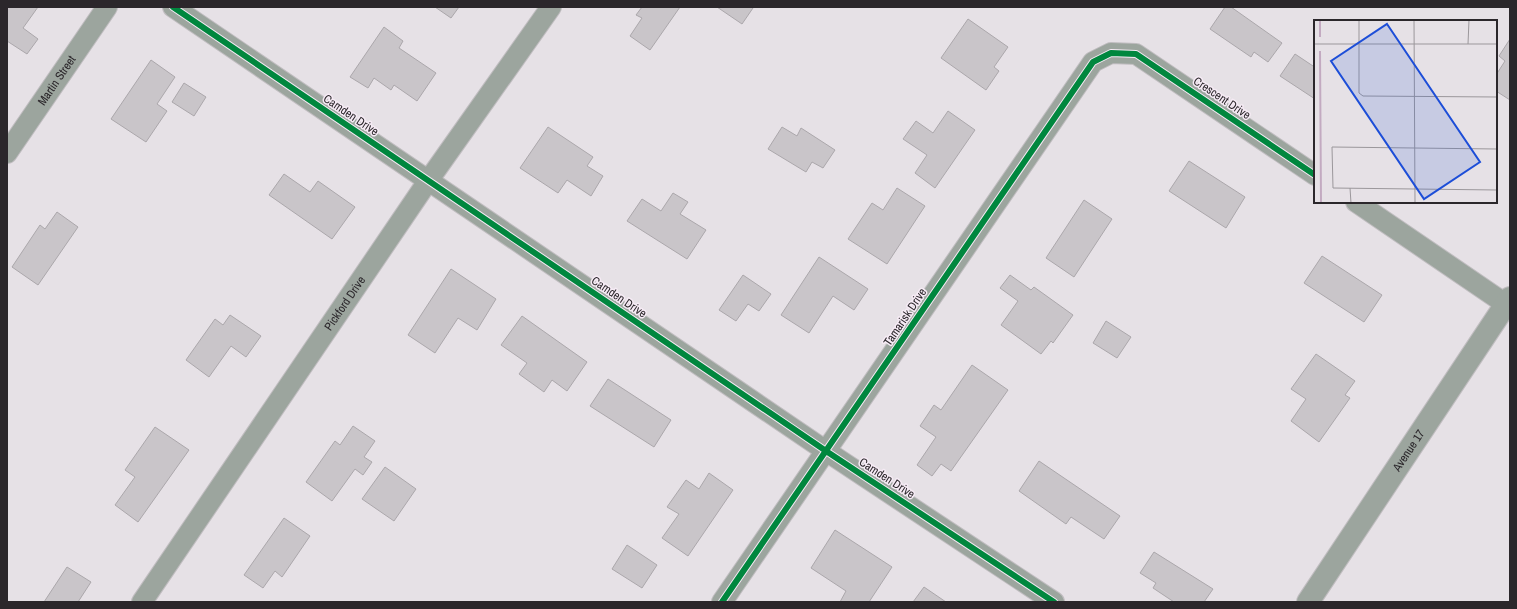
<svg xmlns="http://www.w3.org/2000/svg" width="1517" height="609" viewBox="0 0 1517 609" font-family="'Archivo Narrow',sans-serif">
<style>
.building{fill:#c9c5c9;stroke:#aba7ab}
.lines{fill:none;stroke-linecap:round;stroke-linejoin:round}
.minor-casing{stroke:#c0bdc0;stroke-width:22}
.tertiary-casing{stroke:#c0bdc0;stroke-width:24}
.minor{stroke:#9ca59e;stroke-width:20}
.tertiary{stroke:#9ca59e;stroke-width:22}
.cycleway-casing{stroke:#f6ebf5;stroke-width:8}
.cycleway{stroke:#00873e;stroke-width:6}
.labels{text-anchor:middle;dominant-baseline:central;stroke-width:3;stroke-linejoin:round;paint-order:stroke}
.street-label{font-size:12px;fill:#2b272b;stroke:#f6ebf5}
.inset-river{fill:none;stroke:#c3aac1;stroke-width:2}
.inset-road{fill:none;stroke:#9b979b;stroke-width:1}
.view{fill:#1d4ed8;fill-opacity:0.15;stroke:#1d4ed8;stroke-width:2}
.inset-edge{fill:none;stroke:#2b272b;stroke-width:2}
</style>
<rect width="100%" height="100%" fill="#e6e1e6"/>
<path class="building" d="M7,7H38L23,28L38,39L27,54L7,41Z
M435,7H459L451,18Z
M642,7H680L650,50L630,36L642,18L636,15Z
M717,7H753V8L742,24Z
M1225,7H1231L1282,43L1268,62L1254,52L1251,57L1210,29Z
M968,19L1008,47L994,67L999,71L986,90L941,58Z
M384,27L403,41L399,48L436,73L417,101L394,85L391,90L374,78L368,88L350,77Z
M1510,39V100L1496,91V75L1505,61L1499,56Z
M1295,54L1313,66L1315,62V99L1280,76Z
M151,60L175,77L157,104L167,111L146,142L111,119Z
M184,83L206,97L194,116L172,102Z
M948,111L975,130L935,188L915,173L927,155L903,139L916,121L933,133Z
M548,127L593,157L587,166L603,176L591,196L567,180L558,193L520,168Z
M782,127L797,136L801,128L835,150L823,168L812,162L806,172L768,149Z
M1189,161L1245,197L1226,228L1169,191Z
M284,174L310,192L318,181L355,207L332,239L269,195Z
M897,188L925,206L887,264L848,239L872,203L883,210Z
M673,193L688,202L680,214L706,230L687,259L627,221L642,199L661,211Z
M1084,200L1112,219L1074,277L1046,258Z
M57,212L78,227L38,285L12,267L40,225L45,229Z
M1322,256L1382,295L1364,322L1304,283Z
M819,257L868,289L854,310L833,296L809,333L781,315Z
M451,269L496,299L477,330L458,318L435,353L408,335Z
M743,275L771,294L759,311L748,304L736,321L719,310Z
M1010,275L1031,290L1034,287L1073,315L1053,343L1051,341L1041,354L1001,325L1018,301L1000,288Z
M230,315L261,336L246,357L231,346L209,377L186,360L215,319L223,325Z
M522,316L587,362L567,391L552,380L544,392L519,374L527,363L501,345Z
M1106,321L1131,337L1117,358L1093,343Z
M1316,354L1355,381L1345,395L1350,398L1319,442L1291,421L1306,399L1291,389Z
M972,365L1008,390L951,471L941,464L932,476L917,465L936,437L920,426L934,405L941,410Z
M608,379L671,420L654,447L590,406Z
M353,426L375,441L364,457L372,462L363,475L355,469L332,501L306,482L335,441L340,445Z
M155,427L189,450L138,522L115,505L135,477L125,470Z
M1039,461L1120,516L1104,539L1071,517L1066,524L1019,491Z
M385,467L416,489L394,521L362,499Z
M709,473L733,490L688,556L662,538L679,514L667,507L686,480L699,489Z
M284,518L310,536L282,577L275,571L263,588L244,575Z
M835,530L892,567L869,602H840L846,591L811,568Z
M627,545L657,565L642,588L612,569Z
M1154,552L1213,589L1204,602H1174L1153,588L1156,583L1140,573Z
M67,567L91,582L78,602H44Z
M924,587L946,602H913Z"/>
<g class="lines">
<defs>
<g id="minor">
<path d="M173,7L826,451L1054,602"/>
<path id="s1" d="M7,153L107,7"/>
<path d="M1356,202L1510,307"/>
<path id="s2" d="M142,602L428,181L551,7"/>
<path d="M722,602L1093,62L1111,53L1136,54L1315,175"/>
</g>
<g id="tertiary">
<path id="s3" d="M1308,602L1510,298"/>
</g>
</defs>
<use href="#minor" class="minor-casing"/>
<use href="#tertiary" class="tertiary-casing"/>
<use href="#minor" class="minor"/>
<use href="#tertiary" class="tertiary"/>
<defs>
<path id="cycleway" d="M173,7L826,451L1054,602
M722,602L1093,62L1111,53L1136,54L1315,175"/>
</defs>
<use href="#cycleway" class="cycleway-casing"/>
<use href="#cycleway" class="cycleway"/>
</g>
<g class="labels">
<g class="street-label">
<text stroke="none"><textPath href="#s1" startOffset="88">Martin Street</textPath></text>
<text transform="translate(1222 98) rotate(34)">Crescent Drive</text>
<text transform="translate(351 115) rotate(34)">Camden Drive</text>
<text transform="translate(619 297) rotate(34)">Camden Drive</text>
<text stroke="none"><textPath href="#s2" startOffset="361">Pickford Drive</textPath></text>
<text transform="translate(905 317) rotate(-56)">Tamarisk Drive</text>
<text stroke="none"><textPath href="#s3" startOffset="182">Avenue 17</textPath></text>
<text transform="translate(887 478) rotate(33)">Camden Drive</text>
</g>
</g>
<g transform="translate(1314 20)">
<rect width="183" height="183" fill="#e6e1e6"/>
<path class="inset-river" d="M6,17V0M6,31L7,183"/>
<path class="inset-road" d="M45,0V73L49,76L183,77M100,0L101,183M0,24H183M154,24L155,0M183,129L18,127L19,168L183,170M36,168L37,183"/>
<path class="view" d="M73,4L166,142L110,179L17,41Z"/>
<rect width="183" height="183" class="inset-edge"/>
</g>
<rect width="1517" height="609" fill="none" stroke="#2b272b" stroke-width="16"/>
</svg>
